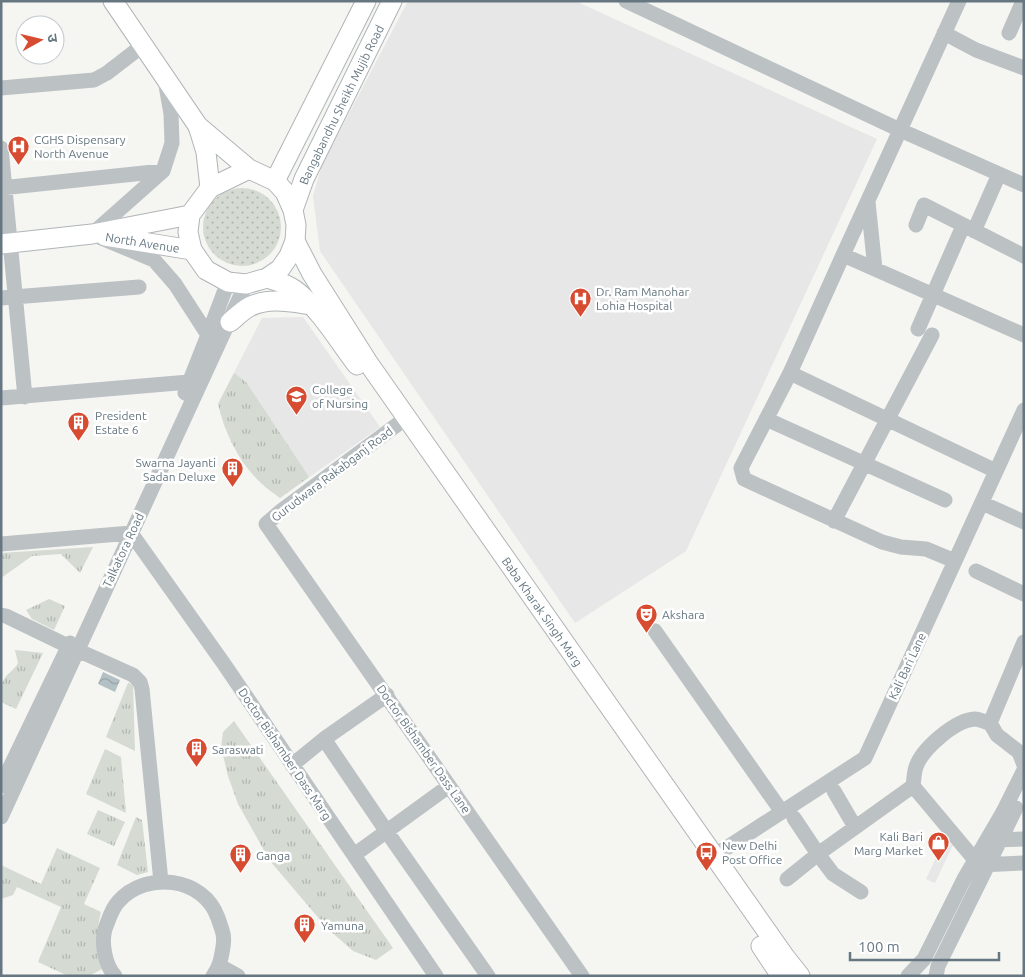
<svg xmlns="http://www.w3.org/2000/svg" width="1025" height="977" viewBox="0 0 1025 977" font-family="Ubuntu,'Noto Sans Devanagari',sans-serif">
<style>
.built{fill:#e6e7e6}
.grass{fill:url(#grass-tufts)}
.garden{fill:url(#garden-dots)}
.water{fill:url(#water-waves)}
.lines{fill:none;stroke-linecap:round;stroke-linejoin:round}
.major-casing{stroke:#b0b5b8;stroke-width:21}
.minor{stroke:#bcc1c4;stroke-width:15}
.major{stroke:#fff;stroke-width:19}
.labels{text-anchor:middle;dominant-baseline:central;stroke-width:5;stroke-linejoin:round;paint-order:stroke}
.street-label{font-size:12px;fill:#667781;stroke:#fff}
.poi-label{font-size:12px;fill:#667781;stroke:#fff;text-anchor:start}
</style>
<defs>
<pattern id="grass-tufts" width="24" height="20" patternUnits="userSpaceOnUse" patternTransform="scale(1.25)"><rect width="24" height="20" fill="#d5dad2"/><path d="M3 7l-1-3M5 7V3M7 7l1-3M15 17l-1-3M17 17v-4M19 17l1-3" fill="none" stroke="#b1b6b0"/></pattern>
<pattern id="garden-dots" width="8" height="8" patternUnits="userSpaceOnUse" patternTransform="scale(1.25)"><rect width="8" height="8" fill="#d5dad2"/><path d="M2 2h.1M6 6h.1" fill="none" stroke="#b1b6b0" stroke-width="1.8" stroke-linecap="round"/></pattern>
<pattern id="water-waves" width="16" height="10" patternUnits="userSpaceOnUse" patternTransform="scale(1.25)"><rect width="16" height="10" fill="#b4c1c4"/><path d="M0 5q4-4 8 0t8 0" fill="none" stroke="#96a2a5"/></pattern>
</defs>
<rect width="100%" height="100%" fill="#f5f5f2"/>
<path class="built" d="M408,1H575L877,139L686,551L575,623L320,251L313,196L322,165Z
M303,317L380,427L280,498L261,483L242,461L224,426L218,404L262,318Z
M944,841L953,845L935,883L926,879Z"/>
<path class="grass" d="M234,373L246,382L309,477L280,498C274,493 267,489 261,483C239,463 225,433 218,404Z
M93,547L80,573L61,554L32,556L1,578V553Z
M49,599L65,606L54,630L32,619L26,610Z
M15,650L43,653L16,709L1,702V681L3,682C6,673 14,671 18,663Z
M128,683L133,685L135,751L106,737Z
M234,721L393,948L376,960L353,951L327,928L270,861L238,804L228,776L221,747L223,732Z
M105,749L121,757L126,813L86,794Z
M98,810L125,822L114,846L87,834Z
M136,817L142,820L148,872L137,875L117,865Z
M57,848L100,868L84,904L101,912C95,939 95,942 104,968L89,976H68L38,962L61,907L17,887L13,895L1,899V865L41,884Z"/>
<path class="garden" d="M203 227a39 39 0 1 1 78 0a39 39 0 1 1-78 0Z"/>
<path class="water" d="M103,672L120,680L115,692L98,684Z"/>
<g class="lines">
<defs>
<g id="major">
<path d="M113,1L198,126L249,169L275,181L285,192L293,210L296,225L295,241L289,256L280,269L267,278L246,284L228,282L206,270L192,250L188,232L190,215L210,188L249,169"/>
<path d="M198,126L206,152L210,188"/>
<path d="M275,181L366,1"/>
<path id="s1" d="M293,210L304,179L392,1"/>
<path id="s2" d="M105,236L192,250"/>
<path id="s3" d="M295,241L312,274L369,364L785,957L800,976"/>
<path d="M1,244L92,234L190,215"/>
<path d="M267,278C277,281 287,284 295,290C320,309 338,340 357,365"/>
<path d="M230,322C236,317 242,311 249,307C268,297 291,302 312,305"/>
<path d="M761,946L781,976"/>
</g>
</defs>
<use href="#major" class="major-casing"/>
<path class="minor" d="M626,1L900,130L1024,185
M944,33L976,50L1024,68
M1009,33L1023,1
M165,80L171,114L172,143L163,171L92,234L154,260L175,284L208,335
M1,88L94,80L107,73L142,46
M1,148L25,397
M1,188L163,171
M868,202L875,269
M916,225L924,205L1024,256
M974,231L996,181
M843,255L1024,335
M1,298L139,287
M918,329L963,226
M790,373L996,471
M185,393L208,335L228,282
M1,398L189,382
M766,419L945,500
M398,424L281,511L266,524L582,976
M982,503L1024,522
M834,521L932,335
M1,544L131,533L224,664L436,976
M955,561L926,549L901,547L882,542L744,479L741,468L790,373L843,255L959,1
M976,571L1024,594
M1,615L6,616L68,646L133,675L140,682L142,689L161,882
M655,631L782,812
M1024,642L990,723L997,735L1019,752L1024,765
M324,739L387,832L488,976
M292,765L324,739L387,695
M1,786L70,643
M913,786C914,780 914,772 916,767C922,749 955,720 975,719C979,719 985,722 990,723
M834,791L855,827
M1,817L246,284
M794,818L818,854L913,786L975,860
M991,840L1024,839
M354,855L449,786
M714,856L865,758L1024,410
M980,865L1024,863
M787,879L818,854L833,874L861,892
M220,966L238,976
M115,976C105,965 101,943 105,929C109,919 111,910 118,902C146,870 204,877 218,918C222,930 225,935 223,947C221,959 220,966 213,976
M908,976L924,959L964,879L1003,812L1024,770
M936,976L938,966L1016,808"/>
<use href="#major" class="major"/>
</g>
<defs>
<symbol id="hospital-pin" viewBox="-11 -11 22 30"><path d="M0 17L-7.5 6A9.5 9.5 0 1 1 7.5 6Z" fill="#d74b30" stroke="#fff"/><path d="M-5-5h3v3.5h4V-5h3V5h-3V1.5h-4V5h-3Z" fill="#fff"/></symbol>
<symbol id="university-pin" viewBox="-11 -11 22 30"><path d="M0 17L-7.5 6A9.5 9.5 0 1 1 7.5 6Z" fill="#d74b30" stroke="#fff"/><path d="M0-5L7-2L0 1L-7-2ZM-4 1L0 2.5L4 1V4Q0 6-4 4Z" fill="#fff"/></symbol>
<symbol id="building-pin" viewBox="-11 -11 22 30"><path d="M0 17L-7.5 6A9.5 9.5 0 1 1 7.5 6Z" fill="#d74b30" stroke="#fff"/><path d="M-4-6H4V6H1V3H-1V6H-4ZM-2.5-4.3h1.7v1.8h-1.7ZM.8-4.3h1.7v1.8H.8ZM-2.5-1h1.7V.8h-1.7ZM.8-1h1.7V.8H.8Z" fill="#fff"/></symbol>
<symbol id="theatre-pin" viewBox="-11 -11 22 30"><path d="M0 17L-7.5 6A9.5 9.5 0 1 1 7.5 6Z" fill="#d74b30" stroke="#fff"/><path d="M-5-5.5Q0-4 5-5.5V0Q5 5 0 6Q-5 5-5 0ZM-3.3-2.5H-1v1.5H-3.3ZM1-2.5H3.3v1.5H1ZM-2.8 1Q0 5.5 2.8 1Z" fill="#fff"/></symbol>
<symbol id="shop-pin" viewBox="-11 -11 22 30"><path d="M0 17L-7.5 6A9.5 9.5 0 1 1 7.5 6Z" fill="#d74b30" stroke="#fff"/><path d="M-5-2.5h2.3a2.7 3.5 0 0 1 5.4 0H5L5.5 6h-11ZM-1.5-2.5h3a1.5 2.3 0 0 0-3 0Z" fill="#fff"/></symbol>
<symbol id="bus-pin" viewBox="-11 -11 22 30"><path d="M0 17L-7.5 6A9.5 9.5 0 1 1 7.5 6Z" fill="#d74b30" stroke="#fff"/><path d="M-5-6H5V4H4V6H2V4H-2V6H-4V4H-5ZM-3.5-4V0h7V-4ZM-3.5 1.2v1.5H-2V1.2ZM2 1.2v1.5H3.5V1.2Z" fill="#fff"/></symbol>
</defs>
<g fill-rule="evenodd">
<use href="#hospital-pin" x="6" y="134" width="25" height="34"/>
<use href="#hospital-pin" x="568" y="286" width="25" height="34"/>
<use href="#university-pin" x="284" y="384" width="25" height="34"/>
<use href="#building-pin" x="66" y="410" width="25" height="34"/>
<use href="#building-pin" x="220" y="456" width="25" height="34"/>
<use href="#theatre-pin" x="634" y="602" width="25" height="34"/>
<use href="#building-pin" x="184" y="736" width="25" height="34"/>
<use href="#shop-pin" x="926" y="830" width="25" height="34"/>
<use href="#bus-pin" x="694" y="840" width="25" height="34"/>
<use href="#building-pin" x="228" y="842" width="25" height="34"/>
<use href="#building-pin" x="292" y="912" width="25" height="34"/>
</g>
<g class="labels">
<g class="street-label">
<text stroke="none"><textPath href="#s1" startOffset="116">Bangabandhu Sheikh Mujib Road</textPath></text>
<text stroke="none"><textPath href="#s2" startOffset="38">North Avenue</textPath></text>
<text transform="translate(332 474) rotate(-37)">Gurudwara Rakabganj Road</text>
<text transform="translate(123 550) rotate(-65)">Talkatora Road</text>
<text stroke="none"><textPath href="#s3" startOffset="446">Baba Kharak Singh Marg</textPath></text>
<text transform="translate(907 666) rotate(-65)">Kali Bari Lane</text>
<text transform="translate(424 749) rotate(55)">Doctor Bishamber Dass Lane</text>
<text transform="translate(285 754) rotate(56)">Doctor Bishamber Dass Marg</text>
</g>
<g class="poi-label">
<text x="34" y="139">CGHS Dispensary<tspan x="34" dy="14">North Avenue</tspan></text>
<text x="596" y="291">Dr. Ram Manohar<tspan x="596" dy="14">Lohia Hospital</tspan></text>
<text x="312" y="389">College<tspan x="312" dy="14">of Nursing</tspan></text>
<text x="95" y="415">President<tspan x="95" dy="14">Estate 6</tspan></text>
<text x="216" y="462" text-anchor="end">Swarna Jayanti<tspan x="216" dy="14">Sadan Deluxe</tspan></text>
<text x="662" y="614">Akshara</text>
<text x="212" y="749">Saraswati</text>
<text x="923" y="836" text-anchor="end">Kali Bari<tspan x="923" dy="14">Marg Market</tspan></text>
<text x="722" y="845">New Delhi<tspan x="722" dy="14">Post Office</tspan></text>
<text x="256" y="855">Ganga</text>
<text x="321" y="925">Yamuna</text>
</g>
</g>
<rect width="1025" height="977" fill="none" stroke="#667781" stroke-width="5"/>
<g transform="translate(40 40) rotate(82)"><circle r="24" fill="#ffffff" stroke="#c2c9cd"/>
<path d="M0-4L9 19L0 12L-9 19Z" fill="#d74b30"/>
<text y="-8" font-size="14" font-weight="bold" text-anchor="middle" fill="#667781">उ</text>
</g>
<path d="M850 952v8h149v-8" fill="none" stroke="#667781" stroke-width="2.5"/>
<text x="858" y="952" font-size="15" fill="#667781" stroke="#ffffff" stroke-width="4" paint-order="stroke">100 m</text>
</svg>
